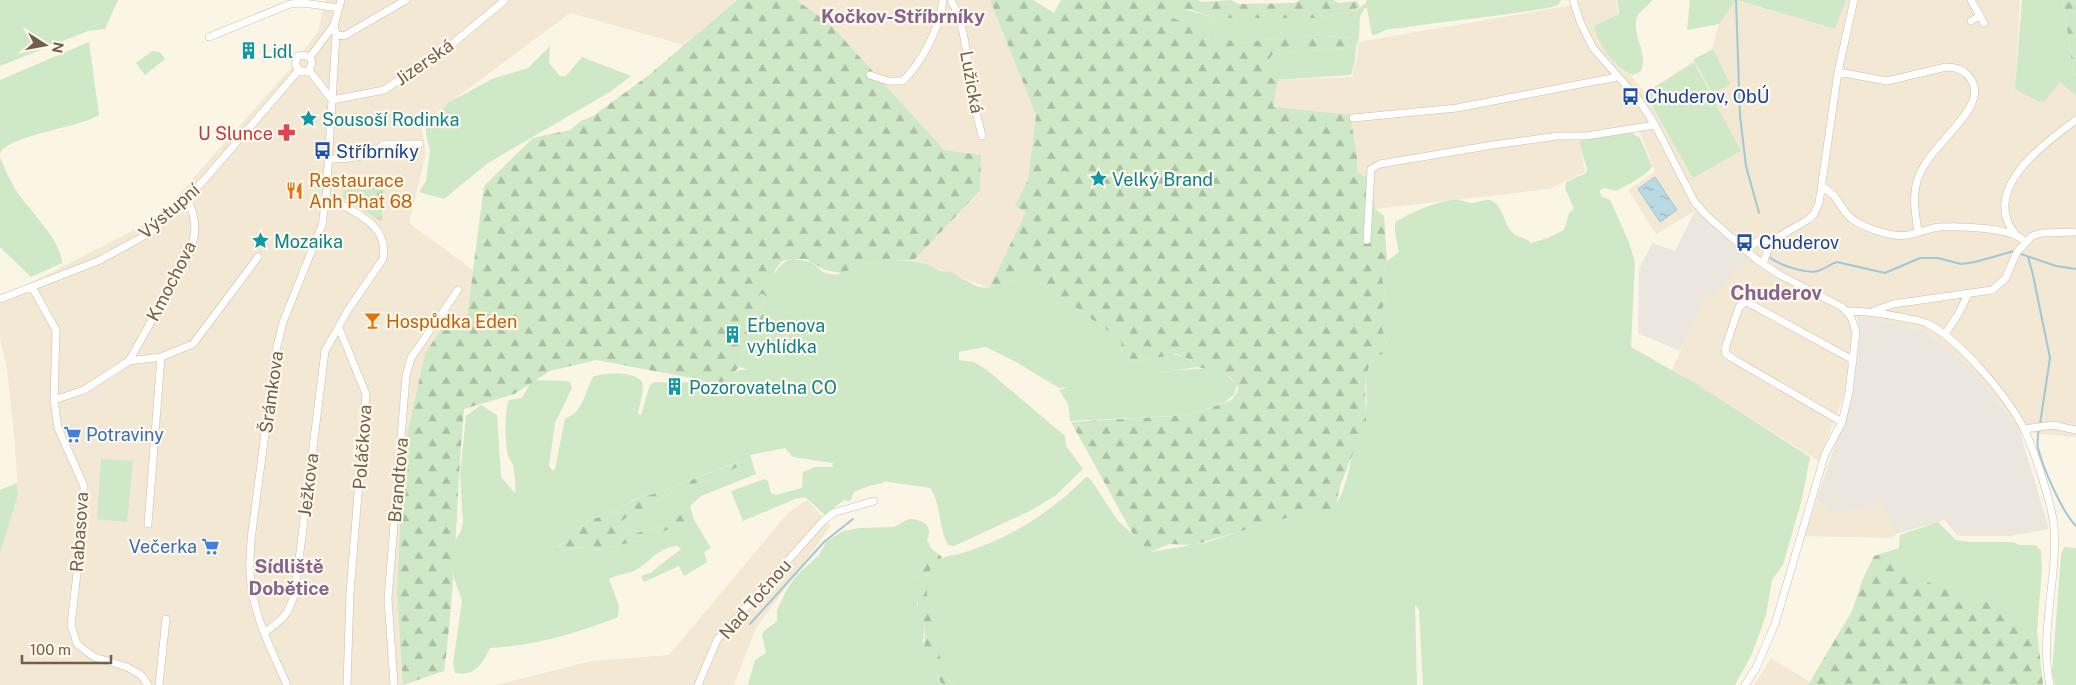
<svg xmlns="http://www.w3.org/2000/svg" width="2076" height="685" viewBox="0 0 2076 685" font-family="'Public Sans',sans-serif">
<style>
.residential{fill:#f2e8d4}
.industrial{fill:#ebe7df}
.grass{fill:#cfe8c5;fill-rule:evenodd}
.forest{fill:url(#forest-firs)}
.park{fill:url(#park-tufts)}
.water{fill:url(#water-ripples);stroke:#a2c7d5}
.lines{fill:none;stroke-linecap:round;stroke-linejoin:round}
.stream{stroke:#a2c7d5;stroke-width:2}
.minor-casing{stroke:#ccbeac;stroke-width:8}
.minor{stroke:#fff;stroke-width:7}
.labels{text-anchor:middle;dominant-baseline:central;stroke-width:4.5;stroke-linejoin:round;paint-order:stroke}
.culture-label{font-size:18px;fill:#0d838f;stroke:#fef9ec;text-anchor:start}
.street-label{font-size:18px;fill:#735e4c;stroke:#fef9ec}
.transit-label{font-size:18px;fill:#164399;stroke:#fef9ec;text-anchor:start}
.health-label{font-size:18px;fill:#be3a42;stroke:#fef9ec;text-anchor:end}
.food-label{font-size:18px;fill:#c56008;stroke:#fef9ec;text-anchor:start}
.shop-label{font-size:18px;fill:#366cbe;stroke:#fef9ec;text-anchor:start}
.neighbourhood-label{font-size:19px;font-weight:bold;fill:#86648f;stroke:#fef9ec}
.quarter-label{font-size:20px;font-weight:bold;fill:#86648f;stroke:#fef9ec}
</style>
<defs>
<pattern id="forest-firs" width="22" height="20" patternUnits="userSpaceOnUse" patternTransform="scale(1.25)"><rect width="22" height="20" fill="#cfe8c5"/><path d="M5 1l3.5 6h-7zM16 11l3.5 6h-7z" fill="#acbfa2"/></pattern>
<pattern id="park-tufts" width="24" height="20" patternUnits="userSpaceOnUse" patternTransform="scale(1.25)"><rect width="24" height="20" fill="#cfe8c5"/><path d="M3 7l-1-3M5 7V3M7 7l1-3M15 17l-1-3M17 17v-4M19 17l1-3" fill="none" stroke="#acbfa2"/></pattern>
<pattern id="water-ripples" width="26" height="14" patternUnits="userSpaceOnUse" patternTransform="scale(1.25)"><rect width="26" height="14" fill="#bbd9e4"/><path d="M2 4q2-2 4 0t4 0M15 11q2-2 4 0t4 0" fill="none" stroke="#9cb3bb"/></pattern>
</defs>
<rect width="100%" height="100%" fill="#fbf5e6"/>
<path class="residential" d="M325,0H737L684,45L570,13L421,124L426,154L409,223L473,270L467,317L443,326L403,454L397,594L404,685H0V553L18,495L15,444L7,368L0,339V294L27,285L159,217L288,71L318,32Z
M796,0H990L1036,115L1028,180L1016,206L1026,212L989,288L914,260L980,192L981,155L944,150L829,24Z
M1579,0H1616L1618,15L1594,28L1645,93L1712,49L1719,24L1734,0L1835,29L1846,0H2020L2015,89L2060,82L2076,96V437L2020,432L1974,370L1923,330L1857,316L1849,320L1852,331L1845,392L1819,461L1672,370L1707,293L1695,211L1656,234L1628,190L1655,172L1640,132L1579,139L1585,172L1549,189L1375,209L1372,181L1357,172L1273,107L1278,80L1352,77L1357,57L1358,42L1567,6L1579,2Z
M807,500L831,526L756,628L734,685H496L591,661L669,655L788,513Z
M1816,501L1833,513L1882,504L1896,534L1892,538L1805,536Z
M1771,658L1810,682L1808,685H1754Z"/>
<path class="industrial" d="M1695,211L1748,257L1712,296L1707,294L1680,351L1638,333L1639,269L1652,243L1675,251Z
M1857,316L1923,330L1974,370L2020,432L2049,529L2009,536H1958L1944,519L1938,522L1896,534L1882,504L1833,513L1816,501L1851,397L1860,335Z"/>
<path class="grass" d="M0,0H118L105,29L88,31L0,66Z
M1367,0H1561L1559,4L1553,7C1509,15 1464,19 1420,25C1410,27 1399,28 1389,29C1383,30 1379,35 1372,35L1367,8H1365L1360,16L1359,38L1301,35L1237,43L1169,18L1174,10L1181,8L1215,18H1315L1349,12L1358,9L1366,3Z
M1617,0H1652C1647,8 1636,12 1636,22C1634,40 1649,54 1640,72L1633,75C1615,68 1600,46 1594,28L1595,26L1619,14Z
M1684,0H1734L1735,1L1719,24L1687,30L1690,0Z
M1736,0H1846L1835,29Z
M2022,0H2063L2073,70L2076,75V96L2060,82L2045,101L2040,102L2015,89Z
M89,42L99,115C79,128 7,135 0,154V80Z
M550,46L549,63L560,76H566L582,57L631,76L610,92L488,163L444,199L419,192L426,181L430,150L426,134V126L448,103L492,79L528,68Z
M1356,47L1355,61L1351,75L1275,80L1267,77L1263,67L1273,54Z
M1713,49L1730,84L1713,94L1694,59Z
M152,51L160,52L165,59L145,75L136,63Z
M1694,63L1741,151L1693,178L1645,93Z
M1620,133H1632L1640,138L1652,166C1649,174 1624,187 1616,191L1604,188L1600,190V193L1602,197L1610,200L1612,204L1628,240L1635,262L1631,347L1698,385L1810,457L1802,499L1783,565L1772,580L1766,615L1752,654L1735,685H1423L1419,610L1415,605L1417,685H954C939,673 938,650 934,633C931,618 921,586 928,573C938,554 949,557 966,552C1011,538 1052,511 1085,478L1088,477L1091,480L1118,521L1152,552L1208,542L1260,525L1311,511L1331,510C1345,496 1348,471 1353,453C1357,439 1363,425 1366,411C1369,392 1360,371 1377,355L1385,354L1387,344L1382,328V308L1386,302L1382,276L1387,261L1399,252L1395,232V222C1411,213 1434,202 1453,200C1460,199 1465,202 1471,203C1480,203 1486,197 1494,202C1503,208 1504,224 1512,232C1517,238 1526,237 1531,243L1548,238L1564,230L1569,213L1574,209L1565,188L1566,182L1586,173L1587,169L1579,142L1583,137Z
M0,157C5,169 10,181 17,192C30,211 61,240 62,263L31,277L0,247Z
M793,259L811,262L823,272L835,275L865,264L891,260L913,261L930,265L940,271L950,272L978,287L989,288L1030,275L1121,340L1122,355L1132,362C1159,359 1175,345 1197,367L1126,378C1147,376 1200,364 1218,371C1226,374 1231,379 1237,385L1234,395L1225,402L1191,415L1070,421L1068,404L1059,390L1069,387L1059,388L1016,362L986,347L959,352V360L974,362L987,370L1065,436L1066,446L1083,469L1055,496L1028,512L954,546L948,545C938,528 942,505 930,488L883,481V483L869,486L854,492L850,501L844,500L825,515L805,497L795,499L743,521L731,491L765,479L768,481L771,493L776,495L802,488L803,472L815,467H835L832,466L833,463L793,457L785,448L750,455L756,474L701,496L690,506L694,520L711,548L704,552L707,562L684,576L679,566L644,582L641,576L650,573L681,549L677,546C659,547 651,561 636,570C628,574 618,574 609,579L619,606L618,617C578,633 534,646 490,648C482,664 475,677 455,673L453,664L462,601L454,578L453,568L455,541L461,531L463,522L460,475L466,416L481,405L497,415L501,477L515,493C516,485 515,473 513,465C512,462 509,459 508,455C505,443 504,411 509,400L522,398L531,382L535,380L566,381L570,382L572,388L555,423L549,466L553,471L555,469L565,418C583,414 585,391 593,377C603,372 636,371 642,382C645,390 639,405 638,414L641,415L650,385L654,382L680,383L709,380L717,381L739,370H749L739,367L760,294L765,295L759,321L763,322C767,301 768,264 793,259ZM740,461L714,479L703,481L676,490L621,521L619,528L626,536L658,527L683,515L645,539L594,551C583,545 571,548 559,552L558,546L567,540L577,527L585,525L590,519L603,517L640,497L654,494Z
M101,459L133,461L127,522L97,519Z
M17,483L18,495L0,553V490Z
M909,519C922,519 934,525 927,540L931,548V556L921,568L917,605L925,622L923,641L925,649L938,679L943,685H748L755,660L766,653C762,631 757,636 777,621V610L787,589L797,575L819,555L826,542L843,531L859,528L894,527Z
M1938,522L1956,540L1969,542H2013L2020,545H2036L2041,551L2042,568L2037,631L2038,639L2021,637L1897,572L1900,535Z
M2064,547L2076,548V685H2055L2052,673L2061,555Z"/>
<path class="forest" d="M737,0H796L829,23L944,150L981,155L980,191L914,260H891L865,264L842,273L825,270L806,259H793L782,261L775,270L762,322L759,321L765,295L760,294L739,367L723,384L596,360L550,371L514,394L464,409C456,496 456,584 444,671L403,685L397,594L403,454L425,354L443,326L467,317L484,186L533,138L570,130L581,121L593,116L649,75Z
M990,0H1033L1054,13L1061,0H1198L1201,2L1231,0L1238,4L1295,3L1300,0H1333L1339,3L1357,1L1360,7L1349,12L1315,18H1215L1189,9L1174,10L1170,17L1237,43L1301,35L1359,38L1356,47L1273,54L1263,67L1267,77L1278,80L1273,107L1350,115L1357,156V172L1372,181L1375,209L1384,216L1387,261L1382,276L1386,302L1382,308V328L1388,348L1385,354C1358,355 1367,405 1366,424C1365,430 1363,437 1361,443L1356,446L1340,486L1336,505L1331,510L1304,513L1193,545L1169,544L1151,552L1135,538L1071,422L1191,415L1232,400L1239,388L1230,377L1217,371L1197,367L1190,360L1177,354L1132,362L1122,355L1121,340L1030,275L989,288L1026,212L1015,206L1028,180L1036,115Z
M2063,0H2076V75L2073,70Z
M741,461V465L714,479L703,481L676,490L621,521L619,528L626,536L658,527L683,514L688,519L684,523L645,539L594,551C583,545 571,548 559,552L557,550L558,547L567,540L569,533L577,527L585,525L590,519L603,517L641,497L654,494Z
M931,548L942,557L927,574V598L942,667L949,681L954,685H943C935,676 934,665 924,656L925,622L920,618C917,603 915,584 921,569C925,560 930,560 931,548Z
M1899,548L1898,572L2012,611L2021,637L2038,639L2043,685H1808L1852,611L1862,581L1874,556Z"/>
<path class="park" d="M343,183L385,185L381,221L343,198Z"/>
<path class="water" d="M1655,177L1677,210L1660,222L1638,189Z"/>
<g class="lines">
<path class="stream" d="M1736,0L1740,116L1746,166L1759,213
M2018,253L2056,266L2076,269
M1769,257C1779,265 1806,274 1818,271C1825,269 1830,264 1837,262L1885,273L1920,258H1938L1961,264L1975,262L2014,251
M2028,257L2033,275L2050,358L2040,424
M2039,428C2038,434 2037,442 2038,448C2043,468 2062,512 2076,526
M750,624L824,542L853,519"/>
<defs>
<path id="minor" d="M951,0C967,29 967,62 972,94C974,109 979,122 982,136
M1573,0L1581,24L1593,48L1639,100L1655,125L1694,201L1705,214L1756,259L1780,275L1842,307L1851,317L1856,332L1849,392L1842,422L1825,454L1775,624L1756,668L1745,685
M1971,0L1984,23
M1971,21L1980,16
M336,35L344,36L406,0
M209,37L290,4L303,3L339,8
M310,57L334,25L341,0
M299,70L295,64L298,56L302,55L310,57
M299,70L303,72L309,70L312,63L310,57
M309,70L332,100
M1838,72L1887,81L1946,67C1955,67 1964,70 1970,78C1975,85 1976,94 1972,103C1960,129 1929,149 1918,178C1912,196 1915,213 1918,231
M870,75L888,81H903C923,60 939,30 943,0
M332,100L384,90L451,45L505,0
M1353,118L1457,108L1617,77
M328,159C346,159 371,158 384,144H420
M1823,187C1840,198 1836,202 1848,215C1856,225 1881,233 1894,235C1909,238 1924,229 1939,227C1958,226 2013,227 2025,242
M2015,234C1980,190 2044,143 2076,120
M1367,240L1371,169L1380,164L1493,145L1558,136H1586L1655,125
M1745,250L1758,241H1771
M1763,264L1771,241L1809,219L1814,214L1819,203L1838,72L1854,0
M32,287L56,330L54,400L58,428L84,486V513L71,625L77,644L94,657L127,667L141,675L148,685
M0,299L98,261L146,235L166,218L205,179L299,70
M1847,311C1867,311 1886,314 1906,318C1913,320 1922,320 1928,324C1960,340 2008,397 2024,429C2034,450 2052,504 2054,527C2058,578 2039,634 2050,685
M1874,311L1893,304L1992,290L2005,279L2017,252L2032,236L2042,233L2076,232
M339,328L366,394L350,593L347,685
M1945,334L1959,313L1968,294
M161,357L193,344L258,257
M129,361L161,357L148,524
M54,400L84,390L129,361L189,254C197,233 197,219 187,198
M1842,422L1732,358L1726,354L1725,349L1739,307L1744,303L1747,302L1853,360
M2024,429L2053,425L2076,430
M264,633C283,619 288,616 295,592L325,351L348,310L383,259C389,225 357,214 333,200L326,198
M159,685L166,619
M287,685C271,649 251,611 250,571C249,560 251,550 251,539L276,351L283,322L322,225L326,198L336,35L334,25
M394,685L388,599L406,376L411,358L458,290
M698,685L717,640L823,521L833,513L874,501"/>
</defs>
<use href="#minor" class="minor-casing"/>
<use href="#minor" class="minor"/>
</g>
<defs>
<symbol id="building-bare" viewBox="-9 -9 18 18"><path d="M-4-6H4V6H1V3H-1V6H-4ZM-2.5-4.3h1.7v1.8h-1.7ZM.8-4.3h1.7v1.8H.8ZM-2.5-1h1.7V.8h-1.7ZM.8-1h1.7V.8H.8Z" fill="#0f9aa8" stroke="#fef9ec" stroke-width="2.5" paint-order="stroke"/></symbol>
<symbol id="bus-bare" viewBox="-9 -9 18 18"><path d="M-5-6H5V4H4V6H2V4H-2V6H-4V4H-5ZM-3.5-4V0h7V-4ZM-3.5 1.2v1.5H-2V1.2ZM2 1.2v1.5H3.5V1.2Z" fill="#1a4fb4" stroke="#fef9ec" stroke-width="2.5" paint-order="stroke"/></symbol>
<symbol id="sight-bare" viewBox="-9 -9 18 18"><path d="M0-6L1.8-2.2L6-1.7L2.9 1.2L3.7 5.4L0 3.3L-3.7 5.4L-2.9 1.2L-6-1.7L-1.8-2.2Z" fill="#0f9aa8" stroke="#fef9ec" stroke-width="2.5" paint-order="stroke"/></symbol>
<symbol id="pharmacy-bare" viewBox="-9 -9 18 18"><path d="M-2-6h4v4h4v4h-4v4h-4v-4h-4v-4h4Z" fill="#e0444e" stroke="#fef9ec" stroke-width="2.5" paint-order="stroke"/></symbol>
<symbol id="restaurant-bare" viewBox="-9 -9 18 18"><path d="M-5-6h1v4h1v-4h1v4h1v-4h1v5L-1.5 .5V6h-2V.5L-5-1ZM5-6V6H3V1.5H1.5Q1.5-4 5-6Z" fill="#e8710a" stroke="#fef9ec" stroke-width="2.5" paint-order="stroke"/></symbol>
<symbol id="bar-bare" viewBox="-9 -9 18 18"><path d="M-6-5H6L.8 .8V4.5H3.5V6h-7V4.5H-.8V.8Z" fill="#e8710a" stroke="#fef9ec" stroke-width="2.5" paint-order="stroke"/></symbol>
<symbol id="supermarket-bare" viewBox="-9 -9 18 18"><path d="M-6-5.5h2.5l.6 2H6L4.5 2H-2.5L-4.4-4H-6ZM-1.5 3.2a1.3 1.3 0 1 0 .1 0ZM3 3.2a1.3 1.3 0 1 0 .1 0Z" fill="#3f7fe0" stroke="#fef9ec" stroke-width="2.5" paint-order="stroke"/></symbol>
</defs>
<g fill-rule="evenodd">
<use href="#building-bare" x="236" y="38" width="25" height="25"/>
<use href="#bus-bare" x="1618" y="84" width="25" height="25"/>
<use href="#sight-bare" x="296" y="106" width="25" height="25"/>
<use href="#pharmacy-bare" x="274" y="120" width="25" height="25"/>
<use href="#bus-bare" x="310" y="138" width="25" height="25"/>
<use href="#sight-bare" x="1086" y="166" width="25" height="25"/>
<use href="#restaurant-bare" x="282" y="178" width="25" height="25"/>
<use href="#sight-bare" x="248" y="228" width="25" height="25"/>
<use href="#bus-bare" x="1732" y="230" width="25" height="25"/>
<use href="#bar-bare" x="360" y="308" width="25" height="25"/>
<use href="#building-bare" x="720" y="322" width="25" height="25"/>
<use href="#building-bare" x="662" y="374" width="25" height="25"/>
<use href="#supermarket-bare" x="60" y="422" width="25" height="25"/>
<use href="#supermarket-bare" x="198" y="534" width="25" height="25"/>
</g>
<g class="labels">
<g class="culture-label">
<text x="262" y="51">Lidl</text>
<text x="322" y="119">Sousoší Rodinka</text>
<text x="1112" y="179">Velký Brand</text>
<text x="274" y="241">Mozaika</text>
<text x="747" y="325">Erbenova<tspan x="747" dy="21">vyhlídka</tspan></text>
<text x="689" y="387">Pozorovatelna CO</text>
</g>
<g class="street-label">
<text transform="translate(424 62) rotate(-35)">Jizerská</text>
<text transform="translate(972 82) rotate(80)">Lužická</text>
<text transform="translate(169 211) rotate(-41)">Výstupní</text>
<text transform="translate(171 281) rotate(-63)">Kmochova</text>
<text transform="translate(271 392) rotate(-82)">Šrámkova</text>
<text transform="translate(362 447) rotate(-86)">Poláčkova</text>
<text transform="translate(398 480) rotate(-85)">Brandtova</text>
<text transform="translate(308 485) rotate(-83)">Ježkova</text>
<text transform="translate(79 532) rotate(-86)">Rabasova</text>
<text transform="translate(755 599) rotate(-49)">Nad Točnou</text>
</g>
<g class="transit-label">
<text x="1645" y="96">Chuderov, ObÚ</text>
<text x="336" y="151">Stříbrníky</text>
<text x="1759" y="242">Chuderov</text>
</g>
<g class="health-label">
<text x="273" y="133">U Slunce</text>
</g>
<g class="food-label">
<text x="309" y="180">Restaurace<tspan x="309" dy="21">Anh Phat 68</tspan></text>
<text x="386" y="321">Hospůdka Eden</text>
</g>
<g class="shop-label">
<text x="86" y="434">Potraviny</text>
<text x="197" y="546" text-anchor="end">Večerka</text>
</g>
<g class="neighbourhood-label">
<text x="903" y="16">Kočkov-Stříbrníky</text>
<text x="289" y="566">Sídliště<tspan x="289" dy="22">Dobětice</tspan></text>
</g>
<g class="quarter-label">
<text x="1776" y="293">Chuderov</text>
</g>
</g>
<g transform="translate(45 45) rotate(101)" stroke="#fef9ec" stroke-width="4" paint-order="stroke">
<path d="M0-4L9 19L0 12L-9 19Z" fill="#735e4c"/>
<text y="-8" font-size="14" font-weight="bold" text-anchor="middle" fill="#735e4c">N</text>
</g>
<path d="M22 655v8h89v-8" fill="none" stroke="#735e4c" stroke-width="2.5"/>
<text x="30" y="655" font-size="15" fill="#735e4c" stroke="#fef9ec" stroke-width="4" paint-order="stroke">100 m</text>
</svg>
